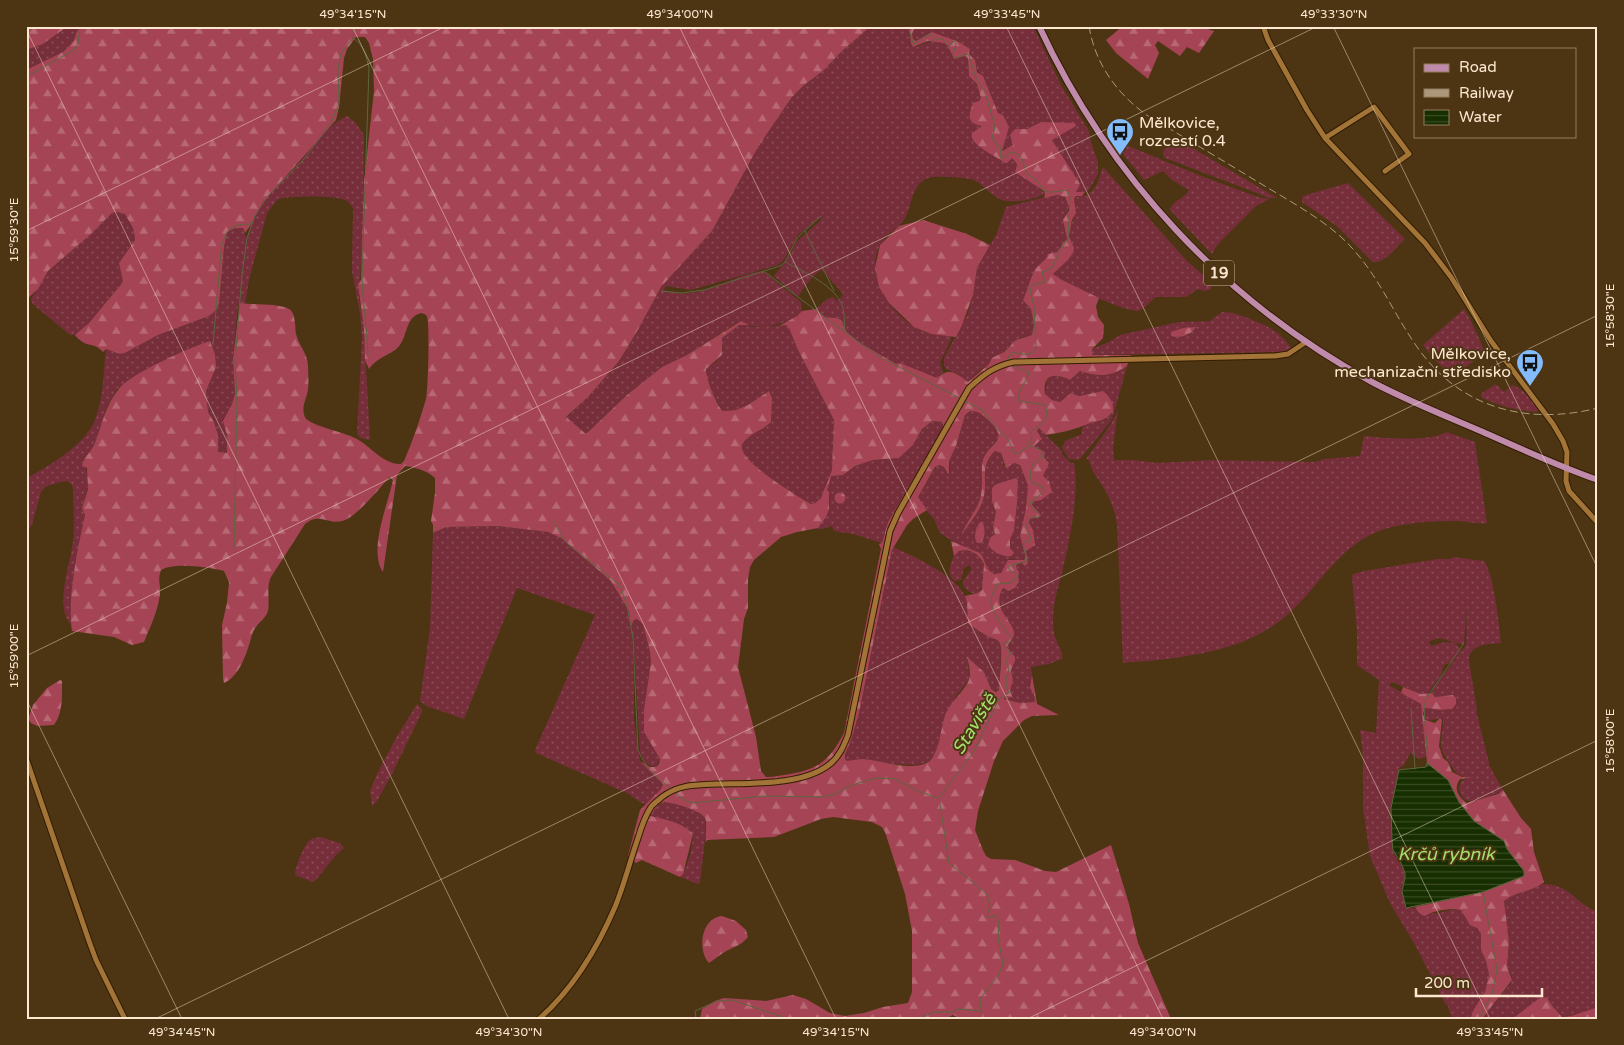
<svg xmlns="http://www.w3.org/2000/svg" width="1624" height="1045" viewBox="0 0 1624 1045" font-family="'Varela Round',sans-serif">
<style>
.grass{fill:url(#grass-dots);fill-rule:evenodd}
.forest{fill:url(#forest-firs);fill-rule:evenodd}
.water{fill:url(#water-rules);stroke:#5c663e}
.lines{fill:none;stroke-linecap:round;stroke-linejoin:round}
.stream{stroke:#5c663e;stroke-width:1}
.minor-casing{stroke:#321c00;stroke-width:7}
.major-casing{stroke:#321c00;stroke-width:8}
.minor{stroke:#a27437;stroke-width:5}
.major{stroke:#c08aaa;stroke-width:6}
.rail{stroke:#ad977b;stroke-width:1;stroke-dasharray:8 4;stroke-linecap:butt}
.ticks{fill:none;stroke:#fce8d0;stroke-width:1;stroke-opacity:0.45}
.labels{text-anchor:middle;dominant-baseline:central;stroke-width:4;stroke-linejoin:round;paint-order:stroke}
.shield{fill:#4d3514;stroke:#c8b298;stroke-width:1}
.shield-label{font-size:15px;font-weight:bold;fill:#fce8d0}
.poi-label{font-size:16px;fill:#fce8d0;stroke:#4d3514;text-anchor:start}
.water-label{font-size:18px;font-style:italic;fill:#a3df6d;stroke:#4d3514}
.neatline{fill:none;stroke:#fce8d0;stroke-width:2}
.ticks-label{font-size:12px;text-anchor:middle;fill:#fce8d0}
</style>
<defs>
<pattern id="grass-dots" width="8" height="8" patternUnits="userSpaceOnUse" patternTransform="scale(1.25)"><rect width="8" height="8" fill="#752e3a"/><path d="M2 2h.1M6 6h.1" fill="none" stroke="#8a4c55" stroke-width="1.8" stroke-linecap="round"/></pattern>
<pattern id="forest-firs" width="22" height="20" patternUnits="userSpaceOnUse" patternTransform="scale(1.25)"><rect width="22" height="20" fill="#a54455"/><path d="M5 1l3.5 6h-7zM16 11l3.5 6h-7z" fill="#b76874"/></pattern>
<pattern id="water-rules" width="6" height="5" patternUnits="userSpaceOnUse" patternTransform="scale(1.25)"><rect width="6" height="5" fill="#172e00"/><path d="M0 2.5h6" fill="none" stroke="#3a4c24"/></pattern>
</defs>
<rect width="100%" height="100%" fill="#4d3514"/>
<path class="grass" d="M68,26H81L76,33L74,41L63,52L26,70V50L43,44Z
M871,26H909L911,43L916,47C924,42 940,39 947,45C951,48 951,55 954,59L965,56L968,58L969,76L977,84L981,98L978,102L974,123L980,124L982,126L972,134L980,146L1005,163L1012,158L1017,164L1015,170C1021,175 1043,190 1045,194C1032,200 1007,206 995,196C987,191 982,184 974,180C966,177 940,176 932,177C912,181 913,201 906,216C902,225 893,230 886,237C869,254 875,280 885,297C895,313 913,330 932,334C938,335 945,335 951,336V339L940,363L943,372L937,378L896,364L880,356L860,343L847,332L841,320L833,317H825L816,309L827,299L833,297L836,300H839L843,294L824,272L821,270C811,277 804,287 798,297L774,276L790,255L796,242L821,220L820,218L798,235L784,260L778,265L691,290L666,286L664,290C701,303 728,275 763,271L801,302L802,311C793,323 766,328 752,326C748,326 744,323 741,321L735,324L687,355L662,367L627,395L586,434L566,418L588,397L619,361L639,328L661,287L712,231L758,147L792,97L804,85L823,71L842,51Z
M916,26H1033L1062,87L1089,131L1090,139L1098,162V174L1089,190L1085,192H1076L1079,184L1052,140L1075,124L1041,122L1027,129H1015L1013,145L1002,150L1008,126L1003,115L998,113C993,104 990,93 986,83C981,74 968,60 970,49L959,42L932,32L916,41L913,39L912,33Z
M347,116L356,123L364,135L363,229L359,297L364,330L370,440L360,438L357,433L362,339L360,314L352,271L353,208C351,206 349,202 347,201C337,195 290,196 278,199L267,213L249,280L245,304L239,303L238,306L233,359L235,394L232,404L223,421L227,435V453L218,452V435L214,422L208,412L206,391L210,382L215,354L210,341L162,361L118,388L106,408L101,429L93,450L82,463C94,475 86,493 82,508L85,514L73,584L71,625C54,606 70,565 73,542C75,524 73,506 73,488L71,484L67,481L60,482L45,487L41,492L32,524L26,535V478C47,468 85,444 94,422C104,399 103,374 106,349L120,354L125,353L158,335L209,316L215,311L219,304L224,247L227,232L235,228H243L247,240C250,226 255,213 264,201C273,189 285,178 295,167C312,149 324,126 347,116Z
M1109,138L1201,176L1258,197L1269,199L1256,206L1218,244L1212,254L1170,210C1172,200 1185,199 1189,190L1172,180L1163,171L1144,180L1123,154L1111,143Z
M1178,143L1189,146L1277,198H1270L1165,158L1163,155L1164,149Z
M1103,167L1187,261L1210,281L1212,285L1210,290L1204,291L1198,289L1186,297H1156C1151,300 1144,310 1138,311C1121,311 1070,285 1054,276V273L1062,266L1073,246C1066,233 1071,225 1076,213L1074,199C1078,195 1081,197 1086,195C1097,191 1099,176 1103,167Z
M1348,183L1405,239C1396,247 1386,263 1373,262L1338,227L1302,202V197L1306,195Z
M1052,195L1063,196C1072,205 1069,210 1063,220L1067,239L1057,252L1048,254C1045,262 1039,263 1035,270C1030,279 1027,290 1023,300L1031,308L1034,324L1032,335L1020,338L999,355L992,358L989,364L979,371L968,382L957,374L946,369L944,366V358L968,313L972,298L977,268L996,235L1006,207Z
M117,212L126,214C131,223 136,230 135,240L119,263L123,282L83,330L75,335H70L35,306L32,303L31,299L48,271L90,235L112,213Z
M1464,309C1473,323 1478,337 1485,352L1453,377L1434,359L1423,345Z
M1222,312C1233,312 1240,315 1250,319C1270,327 1279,331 1292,349L1284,352L1092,355V349L1109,342L1120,335L1179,322L1210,321ZM1183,328H1196C1190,335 1180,339 1171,336V333Z
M742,324L753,327L786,325L789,327L798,350L834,420L833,463L831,475H843L855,466L873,460L899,458L913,445L925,425L932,421L943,422V429L888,522L882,543L853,534L834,531L832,526L822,529H818V526C826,517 834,502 827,490L828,483L821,498L815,503L811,504C799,496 732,459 743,443C749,434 763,430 771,422L772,398L769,391L748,405L736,410L723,411C718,407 706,378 705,371C709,365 718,362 721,356C724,350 721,344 722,338L735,327Z
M1127,366L1114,413L1111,421L1079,460L1069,459L1062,448L1065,441L1082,434V428L1085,424L1104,420L1111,414L1103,391L1079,396L1069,395L1060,402C1053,401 1049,399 1045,394L1047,380C1053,372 1062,376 1070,380L1080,371C1097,377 1112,377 1127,366Z
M1496,384L1504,392L1513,385C1524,390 1535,401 1539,411C1527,414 1494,404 1482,398L1481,395L1482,393Z
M1118,409L1113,448L1114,460H1134L1158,463L1212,460L1314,462L1325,459L1360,456L1364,436C1382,438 1431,442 1446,432L1475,442L1487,523C1478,524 1469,522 1460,521C1435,521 1405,522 1382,530C1336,546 1317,592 1281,620C1245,648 1200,655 1157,660C1145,662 1134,661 1123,663L1117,524C1115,513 1112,503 1106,492C1101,482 1090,470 1089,460L1086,459C1096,444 1112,426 1118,409Z
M970,411C977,411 981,413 987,418C1014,442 986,442 982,464C981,474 982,484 981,495C978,509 969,521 962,533C971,524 982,509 984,496C987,477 980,467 995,451L1001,452L1004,466L1014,463L1020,465L1028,485L1026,508L1020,536L1026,557L1022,561L1010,559C1005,564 1004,571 999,574L990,573L980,553L960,546L940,533L934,519L929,514L918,497L937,465L944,467L948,473L950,471L949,461L956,446L965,415ZM1015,478L1018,480L1017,503L1014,531L1010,539V548L990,538L995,534L993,527L996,512L992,501L1011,479Z
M1039,428L1062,451V454L1071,463H1074C1080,493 1069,543 1062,573C1058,587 1054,601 1053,615C1053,622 1053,631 1055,637C1058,645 1063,651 1062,659L1049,664L1031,667L1035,702L1020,703L1004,699L1005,696L1012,698L1010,691L1013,679L1011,670L1015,661V657L1007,647L1013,638C1012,633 1011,626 1008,622C1002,612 996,601 1001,589L1004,588L1009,591L1015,588L1019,583L1016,568L1018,564L1028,563C1027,560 1026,553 1026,550C1028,536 1038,544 1029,523L1030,519L1041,517L1031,505L1032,502L1041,500L1051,488L1049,481L1042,476L1048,460L1044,457V451L1033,446L1041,437L1037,431Z
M498,526L548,532L561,538L611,581L629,611L633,625L634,620L637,619L643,624L650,652L651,662L647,689L644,732L660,759L656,767C646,766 643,761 640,752L635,665L632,632L634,685V720L640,761L663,783L661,790L647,805L638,801L629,794L536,753L535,750L595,615L517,588L464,719L426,706L420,701L430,628L433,533L446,527Z
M893,547C913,556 953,574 964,594C969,603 969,615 968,625L974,627L981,633L997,640L1000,644L1001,653L999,690L997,691L991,689L984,672L968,658L969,680L957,695L944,719L938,748L934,756L928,762L916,765L894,764L864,759L847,761L845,758L859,713Z
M963,550C1001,553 983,615 963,585V581L971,570L970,565L964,568L961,580L955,581C945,575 951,563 955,553Z
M1453,557L1484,561C1494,575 1499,624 1501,643C1488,644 1469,644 1469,661L1477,710H1476L1490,767L1503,790C1498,794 1476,801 1469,801C1461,800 1456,787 1462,781C1464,779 1469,778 1472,777C1460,778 1456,774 1450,764C1447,758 1442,753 1441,746C1440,738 1443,729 1443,721L1442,718L1427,721L1424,718L1425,708L1449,710L1453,695L1435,697L1432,693L1434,687L1466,645L1467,606L1464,645L1439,638L1430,641L1429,643L1432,646L1444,642L1456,643L1461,651L1452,662L1444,665L1441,675L1429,692L1427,694H1421L1392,682L1389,685L1421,704L1427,754L1425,757L1420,759L1412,755L1411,752L1404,765L1399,768L1390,810L1392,847L1394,854L1404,870L1405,879L1401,887L1406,908C1419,907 1418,911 1429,913C1439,915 1450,908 1461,910L1481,934V950L1486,961L1489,974L1485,992L1474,1009L1470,1019H1452L1447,1004L1446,1005L1414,943L1390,903L1370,856L1363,808V756L1360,730L1376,733L1379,680L1357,665V631L1352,577L1353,574L1364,571L1438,559H1450Z
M417,704L422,709L421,714L395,768L377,801L372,806L370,791L377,774L396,738Z
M667,801L694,810L705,817V839L700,883L698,884L680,877C688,868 693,845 693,834C683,822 664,820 650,816C653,810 660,802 667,801Z
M320,837L340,843L344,848L337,854L316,880L312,882L295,875C295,867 303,847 309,841C312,838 316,838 320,837Z
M1543,884C1571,884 1575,904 1598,912V1007L1571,1016L1562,1017C1554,1012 1551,1000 1543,997L1512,1019H1482L1511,983L1512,978L1507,967L1509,942L1504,901L1508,897Z"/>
<path class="forest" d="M26,26H68L43,44L26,50Z
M81,26H871L842,51L823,71L804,85L792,97L758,147L712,231L661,287L639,328L619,361L588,397L566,417L586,434L627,395L662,367L687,355L741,321L749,325H739L722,338V355L706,369C705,376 717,407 723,411L736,410L748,405L769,391L772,398L771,422C763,430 749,434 743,443C732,458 799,497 811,504L815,503L821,498L832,470L834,420L798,350L789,328L786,325L779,326L797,316L802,311L816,309L825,317L837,318L841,320L847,332L860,343L896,364L900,363L937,378C949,367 956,373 968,382L989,364L992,358L1004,352L1016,340L1032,335L1034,324L1031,309L1023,300C1027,291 1030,279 1035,270C1039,263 1045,262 1048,254L1057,252L1067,239L1063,220L1070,209L1065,197L1057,195L1044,198L1045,194L1044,191L1015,172L1017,164L1012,158L1007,163H1005C998,157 968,144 972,134C973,132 979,128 982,126C979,125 976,125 974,123C966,119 971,109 973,103L979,101L981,98L977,84L969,76L968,58L965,56L954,59L948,46L944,43L928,41L913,47L911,43L909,26H916L912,33L913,39L916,41L932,32L959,42L970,49L969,54L975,60L977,72L983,76L998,113L1003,115L1009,127L1002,151L1013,145L1010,135L1015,129H1027L1041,122L1075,123L1076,126L1052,140L1080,184L1076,192H1085L1082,196H1076L1074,199L1076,213L1072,220L1069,236L1074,248L1073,253L1068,260L1053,274L1060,279L1099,298L1096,306L1098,317L1104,325L1103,338L1092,349V355H1131L1127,366C1111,377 1098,377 1080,371L1070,380C1056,373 1042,373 1045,394L1052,400L1060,402L1071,393L1079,396L1103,391C1109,396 1114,402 1113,411C1105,423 1096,420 1085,425C1072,430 1060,433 1046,435L1039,428L1037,431L1042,439L1034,446L1045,452L1044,457L1049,463L1043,476L1049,481L1052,492L1041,500L1032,502V505L1041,515L1040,517L1030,519L1029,523L1033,530L1035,545L1026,551L1028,563L1025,566L1022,563L1017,564L1016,568L1019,572L1018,577L1019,582L1015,588L1008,591L1004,588L1002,589C992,610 1013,620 1014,633C1014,639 1009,642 1007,647L1015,657V661L1011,670L1013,680L1010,691L1013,698L1005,696L1004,699L1020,703L1035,702L1034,694L1030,688L1032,675L1037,704L1059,715L1032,716L1024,720L1003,741L994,761L978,811L975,830L983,850L986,856L991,859L1015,860L1045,871L1056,872L1111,845L1129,904L1138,943L1171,1019H961L953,1015L945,1019H700L702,1009L715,1001L724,998L766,1001L793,995L806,999L830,1013L845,1016L864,1013L883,1007L908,1003L912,992V931L905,894L885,832L882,827L872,822L833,817L821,819L774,837L707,840L706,842C705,836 707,822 705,818C702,811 670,801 663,802L658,805L650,816C664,819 684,823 693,834L683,874L680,877L642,860L636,863L628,856L640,810L661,789L663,784L640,761L650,767H656L659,764L660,759L644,732V710L651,662L650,652L643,624L637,619L634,620L631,626L629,611L611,581L561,538L548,532L498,526L446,527L433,533V525L431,521L435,493V478C428,471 415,467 405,466L397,475L383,572C368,551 388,504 393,480L390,477C380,487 355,519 342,521C328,525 320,512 305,524L271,577C266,587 270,600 268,611C266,618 260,621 256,627C252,632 251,639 249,645C245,658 238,677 224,683L223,679L222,625L227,603L229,582L224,571C209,567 174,562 161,570C157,581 161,584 160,594C158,611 150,627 144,642L132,645L114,637L72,631C67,599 78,547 85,515L82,508L88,489L87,468L82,466C83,458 92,451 95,443C102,425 105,406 118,390C129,374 191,347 210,341L215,354L216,367L206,391L208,412L214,422L218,435V452L227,453V435L223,421L232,404L235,394L233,359L240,301V303C253,305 278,303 289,309C296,313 295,328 296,334C299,346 308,354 308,366C308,374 309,382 308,390C306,400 300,409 306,419C320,429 342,431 357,439C370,446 384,465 401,464L404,461C413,440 420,420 426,399C428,390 430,324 427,317C426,314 424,314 421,313C406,317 408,333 400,345C394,354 378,356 369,369L365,360L364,330L358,284L361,280L364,181L374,91L373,59L369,43L365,37H356L347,49L344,58L339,107L336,120L263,202L250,226L245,233L243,228H235L227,232L224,247L219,304L215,311L209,316L158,335L125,353L120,354L106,349L103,352C94,341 86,349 75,335L89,323L123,282L119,263L135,240V237L133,228L125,214L117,212L112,213L90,235L48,271L38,289L26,300V70L63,52L74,41L76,33ZM970,411C977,411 981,413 987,419C1014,443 985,442 982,464C981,476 983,488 980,499C976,512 966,522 962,534C970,523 979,513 983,500C989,480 978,468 995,451L1001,453L1006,468L1014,463L1020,465L1028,485L1026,508L1020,536L1026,557L1024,560H1008L1001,573L994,574C985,570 986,560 980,553L951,541L954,556L959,551C970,548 979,554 984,564L982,590L977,593L965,596L967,603L968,624C976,628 983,635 992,638C995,639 997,639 999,642C1004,648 999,680 999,690L996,692L991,689L984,672L967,657C969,664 971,673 969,680C965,690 952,700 946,713C940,728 941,748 930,761C911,773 884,760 863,759C858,759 853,760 847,761L845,759V755L851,740L859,713L892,550L907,525L913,519L927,510L918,497L935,467L939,465L944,467L948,474L949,473V461L956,446L965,415ZM932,421L943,422V429L888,522L882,543L879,544L881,549L844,733C830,759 820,769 790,774C782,775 774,777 766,777L761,771L756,737L738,667L744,619L748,608V579L750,567L754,560L781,537L797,532L818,528L826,517L829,509V492L827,490L831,476L843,475L855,466L873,460L899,458L913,445L922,429Z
M1123,26H1197L1214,31L1199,53L1187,47L1180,56L1158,41L1155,45L1159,53L1148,79L1116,53L1106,40Z
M923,220L967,234L990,245L977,268L973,295L962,325L956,337L931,334L914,327L889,303L879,287L875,268L880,245L899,226Z
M1196,327C1191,335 1180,339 1171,336V332L1183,328Z
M1015,478L1018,480L1017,503L1014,531L1010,539V548L1014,553L1011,556C1002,557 993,552 988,545L990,538L995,534L993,527L996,512L992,501V488L995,485Z
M834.5 498a5.5 5.5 0 1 1 11 0a5.5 5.5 0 1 1-11 0Z
M980,522L983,523C985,529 986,539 980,543H977C973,536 976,528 980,522Z
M60,680L62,681C62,696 63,713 54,725L37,726L31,723L28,719L33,705L47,688Z
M1403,687L1421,694L1432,693L1435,697L1453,695L1456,698V704L1452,709L1440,710L1427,708H1425L1423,714L1425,720L1435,723L1440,718L1442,720L1439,746L1443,758L1448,762L1452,772L1462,777H1474L1460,779C1453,788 1458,797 1467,803L1498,794L1503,790L1521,818L1531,829L1534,852L1544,882C1533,892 1515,891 1504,901L1509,942L1507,967L1512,980L1482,1019H1470L1474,1009L1485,992L1489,974L1486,961L1481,950V934L1477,928L1470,925L1461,910C1452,908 1433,910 1425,916L1419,913L1415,907L1483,892L1520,878L1504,841L1474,821L1459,802L1448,780L1427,763L1421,704L1401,693Z
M722,916L736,921L746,930L748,937C741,946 732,947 723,953C718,956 714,960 709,963C697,950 701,918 722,916Z
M1541,997L1547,998L1553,1007L1562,1017L1571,1016L1598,1007V1019H1512Z"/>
<path class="water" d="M1427,763L1448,780L1459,802L1474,821L1504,841L1507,849L1524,871V876L1483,892L1406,908L1402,891L1405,878V873L1401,863L1393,850L1392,840L1391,808L1399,770L1426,767Z"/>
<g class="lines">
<path class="stream" d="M908,26L913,43L916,44L924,37L930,34L936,40L943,39L948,46L954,41L955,42L956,44L953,55L957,58L965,54L969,55L976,78L985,92L995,127L992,138L997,145L1001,147L1000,157L1003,158L1012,152C1025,155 1022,164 1027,173C1030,177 1036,179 1039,183C1041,186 1040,187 1043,190C1049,194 1060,191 1067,190L1070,198L1068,239L1059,252L1052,268L1042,272L1045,282L1033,285L1030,289L1034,307L1036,349C1029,357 1022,354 1013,352L1008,357L1009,362
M353,38C364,45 366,56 369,68L362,279C363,305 367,329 368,355
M26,77L74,50L78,44L80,26
M805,231L834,291
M785,262L797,238L821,216
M765,272L843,331
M661,291L682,293L704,290L780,266L785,262C804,272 837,286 843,308C845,315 844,325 845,332L878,356L961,399
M213,345L221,251C225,230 229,224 252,224
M965,401L984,411L996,428L1008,439L1014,453H1019L1029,445
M554,521L563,538L568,544L620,585L627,606L633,638L638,750C646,769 656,776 671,789
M234,548L237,403L235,360L242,275L247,238L255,215L268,196L304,159L331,123L339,104L338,69L341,53L353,38L355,26
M1411,708L1415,769
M1428,765L1424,707L1426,699L1464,643
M674,792L681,798L692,803L765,796L823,797L835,794L852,785L876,778L895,779L920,792L938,798
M696,1019L695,1011L717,1001L732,1000L789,1019
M918,1019L934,1012H952L959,1009L980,1011
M982,1019L980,999L999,975L1003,963L998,938L999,921L996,916L989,917L987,916L990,905L986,893L949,863L939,798L973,753L999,699L1004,695L1009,693C1004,684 1006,678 1009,669L1005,660L1011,653L1003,645L1005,642L1009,643L1012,639C1005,631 990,609 991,600C991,595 995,589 997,584L1010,583L1016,579V573L1009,570V566L1027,561L1023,545L1024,542H1029L1031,539C1027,531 1024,524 1031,517H1039L1040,514L1032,508L1030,502L1044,492L1042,486L1033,483L1030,479C1031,466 1031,464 1042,458L1043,455L1041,450L1029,445L1032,439L1031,432C1042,422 1051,421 1045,405L1019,401C1017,388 1027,383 1029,372L1011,365
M1478,1019L1492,994L1497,970L1483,892"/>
<defs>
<path id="minor" d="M1263,26L1268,40L1307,110L1325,138L1425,243L1451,277L1491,341L1553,424L1563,441L1567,452L1566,481L1569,491L1598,523
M1325,138L1374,107L1409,154L1385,171
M26,758L89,941L96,960L125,1019
M539,1019C573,989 597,949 615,907C624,885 630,861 638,838C641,828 645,816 651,807C654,803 659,800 662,797C679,784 697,785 716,784C750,783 803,786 830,764C840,756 844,745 848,735L890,531L898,513L969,388C983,375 994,366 1014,362L1275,356L1288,354L1306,342"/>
<path id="major" d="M1039,26C1109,177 1225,302 1372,382C1408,401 1446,416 1483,432C1521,449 1558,466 1598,480"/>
</defs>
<use href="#minor" class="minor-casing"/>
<use href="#major" class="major-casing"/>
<use href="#minor" class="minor"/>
<use href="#major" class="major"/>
<path class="rail" d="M1089,26C1095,64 1117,94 1148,116C1185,138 1222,160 1258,182C1286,199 1316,215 1340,236C1376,269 1389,306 1415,344C1458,408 1526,426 1598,408"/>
</g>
<path class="ticks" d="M352,26L836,1019M679,26L1163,1019M1006,26L1490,1019M1333,26L1598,569M26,29L509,1019M26,231L446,26M26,656L1318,26M26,699L182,1019M155,1019L1598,315M1027,1019L1598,740"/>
<defs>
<symbol id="bus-pin" viewBox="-11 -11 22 30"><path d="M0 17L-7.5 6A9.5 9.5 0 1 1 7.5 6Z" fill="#84bcfb" stroke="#4d3514"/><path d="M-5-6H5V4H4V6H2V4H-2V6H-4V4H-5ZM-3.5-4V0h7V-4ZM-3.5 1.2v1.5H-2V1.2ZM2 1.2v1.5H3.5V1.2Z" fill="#111"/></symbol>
</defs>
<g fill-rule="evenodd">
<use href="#bus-pin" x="1104" y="116" width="32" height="43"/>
<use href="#bus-pin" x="1514" y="347" width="32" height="43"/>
</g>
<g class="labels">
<rect class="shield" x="1204" y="260.5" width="30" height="25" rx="4"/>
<g class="shield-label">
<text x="1219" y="273">19</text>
</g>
<g class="poi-label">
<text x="1139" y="123">Mělkovice,<tspan x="1139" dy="18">rozcestí 0.4</tspan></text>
<text x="1511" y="354" text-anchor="end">Mělkovice,<tspan x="1511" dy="18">mechanizační středisko</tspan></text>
</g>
<g class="water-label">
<text transform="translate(974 724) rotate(-59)">Staviště</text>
<text x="1446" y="854">Krčů rybník</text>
</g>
</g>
<rect width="1624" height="1045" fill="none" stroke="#4d3514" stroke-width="55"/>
<rect x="1414" y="48" width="162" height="90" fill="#4d3514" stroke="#937d5f"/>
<rect x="1424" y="64" width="25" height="8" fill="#c08aaa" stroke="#937d5f"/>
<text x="1459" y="72" font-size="15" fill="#fce8d0">Road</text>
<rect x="1424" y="89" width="25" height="8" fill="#ad977b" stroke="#937d5f"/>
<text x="1459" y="98" font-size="15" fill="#fce8d0">Railway</text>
<rect x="1424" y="110" width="25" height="15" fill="url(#water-rules)" stroke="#937d5f"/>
<text x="1459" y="122" font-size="15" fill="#fce8d0">Water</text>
<path d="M1416 988v8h126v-8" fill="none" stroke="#fce8d0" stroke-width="2.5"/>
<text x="1424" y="988" font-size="15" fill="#fce8d0" stroke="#4d3514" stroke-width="4" paint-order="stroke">200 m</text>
<rect x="28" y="28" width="1568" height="990" class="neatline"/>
<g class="ticks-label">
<text x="353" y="18">49°34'15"N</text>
<text x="680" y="18">49°34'00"N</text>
<text x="1007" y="18">49°33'45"N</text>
<text x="1334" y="18">49°33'30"N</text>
<text transform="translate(14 230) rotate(-90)" y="4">15°59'30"E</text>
<text transform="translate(1610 316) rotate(-90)" y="4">15°58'30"E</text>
<text transform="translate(14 656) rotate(-90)" y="4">15°59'00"E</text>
<text transform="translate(1610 741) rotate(-90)" y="4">15°58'00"E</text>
<text x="182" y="1036">49°34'45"N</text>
<text x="509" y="1036">49°34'30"N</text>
<text x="836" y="1036">49°34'15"N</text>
<text x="1163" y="1036">49°34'00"N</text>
<text x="1490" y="1036">49°33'45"N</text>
</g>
</svg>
